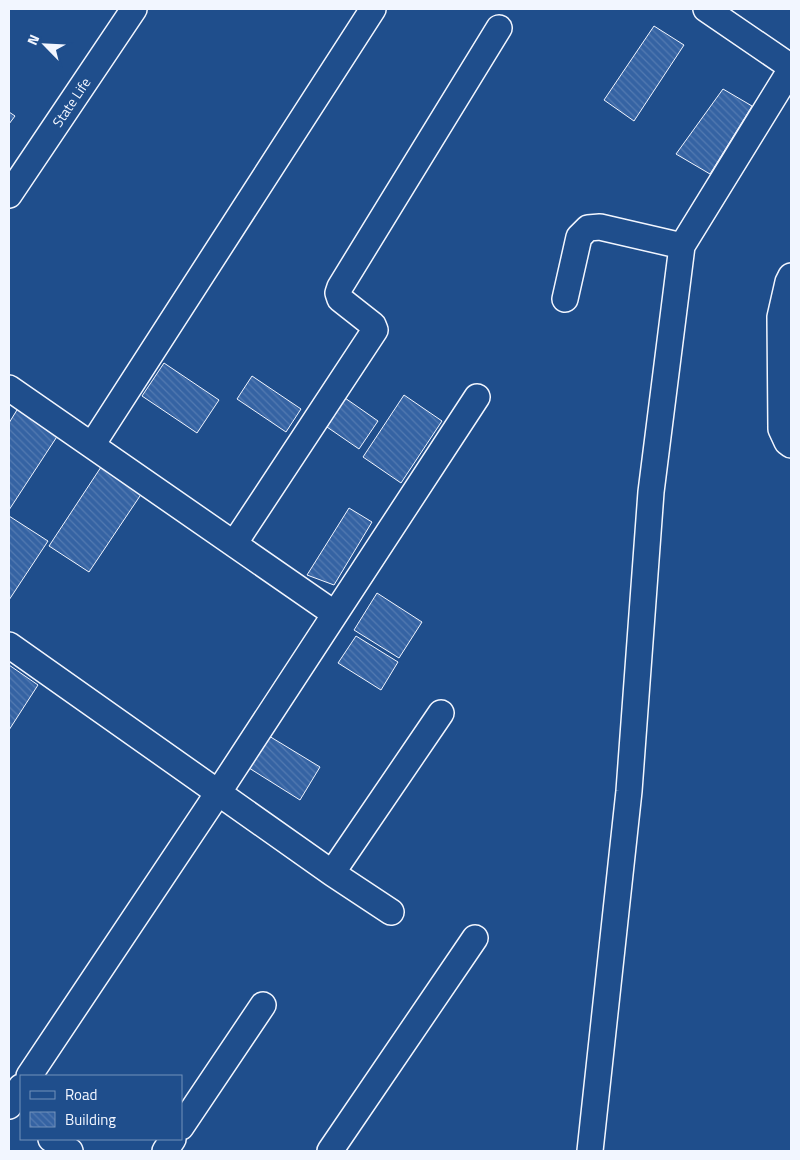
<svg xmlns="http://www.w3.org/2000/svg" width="800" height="1160" viewBox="0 0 800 1160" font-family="'Titillium Web',sans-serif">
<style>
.building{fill:url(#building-back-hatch);stroke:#f2f6ff}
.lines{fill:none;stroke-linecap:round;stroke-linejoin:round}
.minor-casing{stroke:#f2f6ff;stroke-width:28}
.minor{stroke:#1f4e8c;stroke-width:25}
.labels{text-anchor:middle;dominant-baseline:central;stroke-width:4;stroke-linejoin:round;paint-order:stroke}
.street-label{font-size:14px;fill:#f2f6ff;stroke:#1f4e8c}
</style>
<defs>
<pattern id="building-back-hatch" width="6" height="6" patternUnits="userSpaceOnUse" patternTransform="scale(1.25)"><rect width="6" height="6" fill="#3563a3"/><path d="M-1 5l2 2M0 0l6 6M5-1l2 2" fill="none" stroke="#537ab1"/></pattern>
</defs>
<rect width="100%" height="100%" fill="#1f4e8c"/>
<path class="building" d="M654,26L684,45L634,121L604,100Z
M723,89L752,106L710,174L676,154Z
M9,112L15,116L9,124Z
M164,363L219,400L197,433L142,396Z
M252,376L301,409L286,432L237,399Z
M404,395L442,421L401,483L363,457Z
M345,398L378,421L359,449L327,427Z
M20,405L60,432L9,510V423Z
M103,464L144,490L89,572L49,546Z
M349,508L372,522L334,585L307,575Z
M9,516L48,541L9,600Z
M377,593L422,622L399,658L354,630Z
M356,636L398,662L381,690L338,663Z
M9,665L38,685L9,730Z
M269,736L320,767L300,800L249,768Z"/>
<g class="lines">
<defs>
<path id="minor" d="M706,9L791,67
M9,195L134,9
M791,276L788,282L780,317L781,429L787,442L791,445
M565,299L579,237L588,228L600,227L682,246
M9,388L335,614
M92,445L373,9
M234,544L375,330L373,325L340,299L338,293L340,287L499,28
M9,645L332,873L441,713
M332,873L391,912
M29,1076L218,793L477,397
M9,1106L21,1087
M181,1127L263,1005
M51,1139L70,1151
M165,1151L173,1139
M330,1151L475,938
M590,1151L629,791L651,492L682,246L791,69"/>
</defs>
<use href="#minor" class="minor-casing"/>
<use href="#minor" class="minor"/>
</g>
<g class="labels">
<g class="street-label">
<text transform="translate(71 102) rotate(-56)">State Life</text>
</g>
</g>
<rect width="800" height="1160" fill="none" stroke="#f2f6ff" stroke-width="20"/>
<rect x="20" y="1075" width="162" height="65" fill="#1f4e8c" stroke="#7391ba"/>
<rect x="30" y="1091" width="25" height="8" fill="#1f4e8c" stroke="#7391ba"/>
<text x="65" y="1100" font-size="15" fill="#f2f6ff">Road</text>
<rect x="30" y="1112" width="25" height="15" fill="url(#building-back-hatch)" stroke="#7391ba"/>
<text x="65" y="1125" font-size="15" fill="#f2f6ff">Building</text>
<g transform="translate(45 45) rotate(294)" stroke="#1f4e8c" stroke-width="4" paint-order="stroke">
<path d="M0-4L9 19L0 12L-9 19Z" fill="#f2f6ff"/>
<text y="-8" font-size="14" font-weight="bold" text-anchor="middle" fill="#f2f6ff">N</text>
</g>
</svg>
